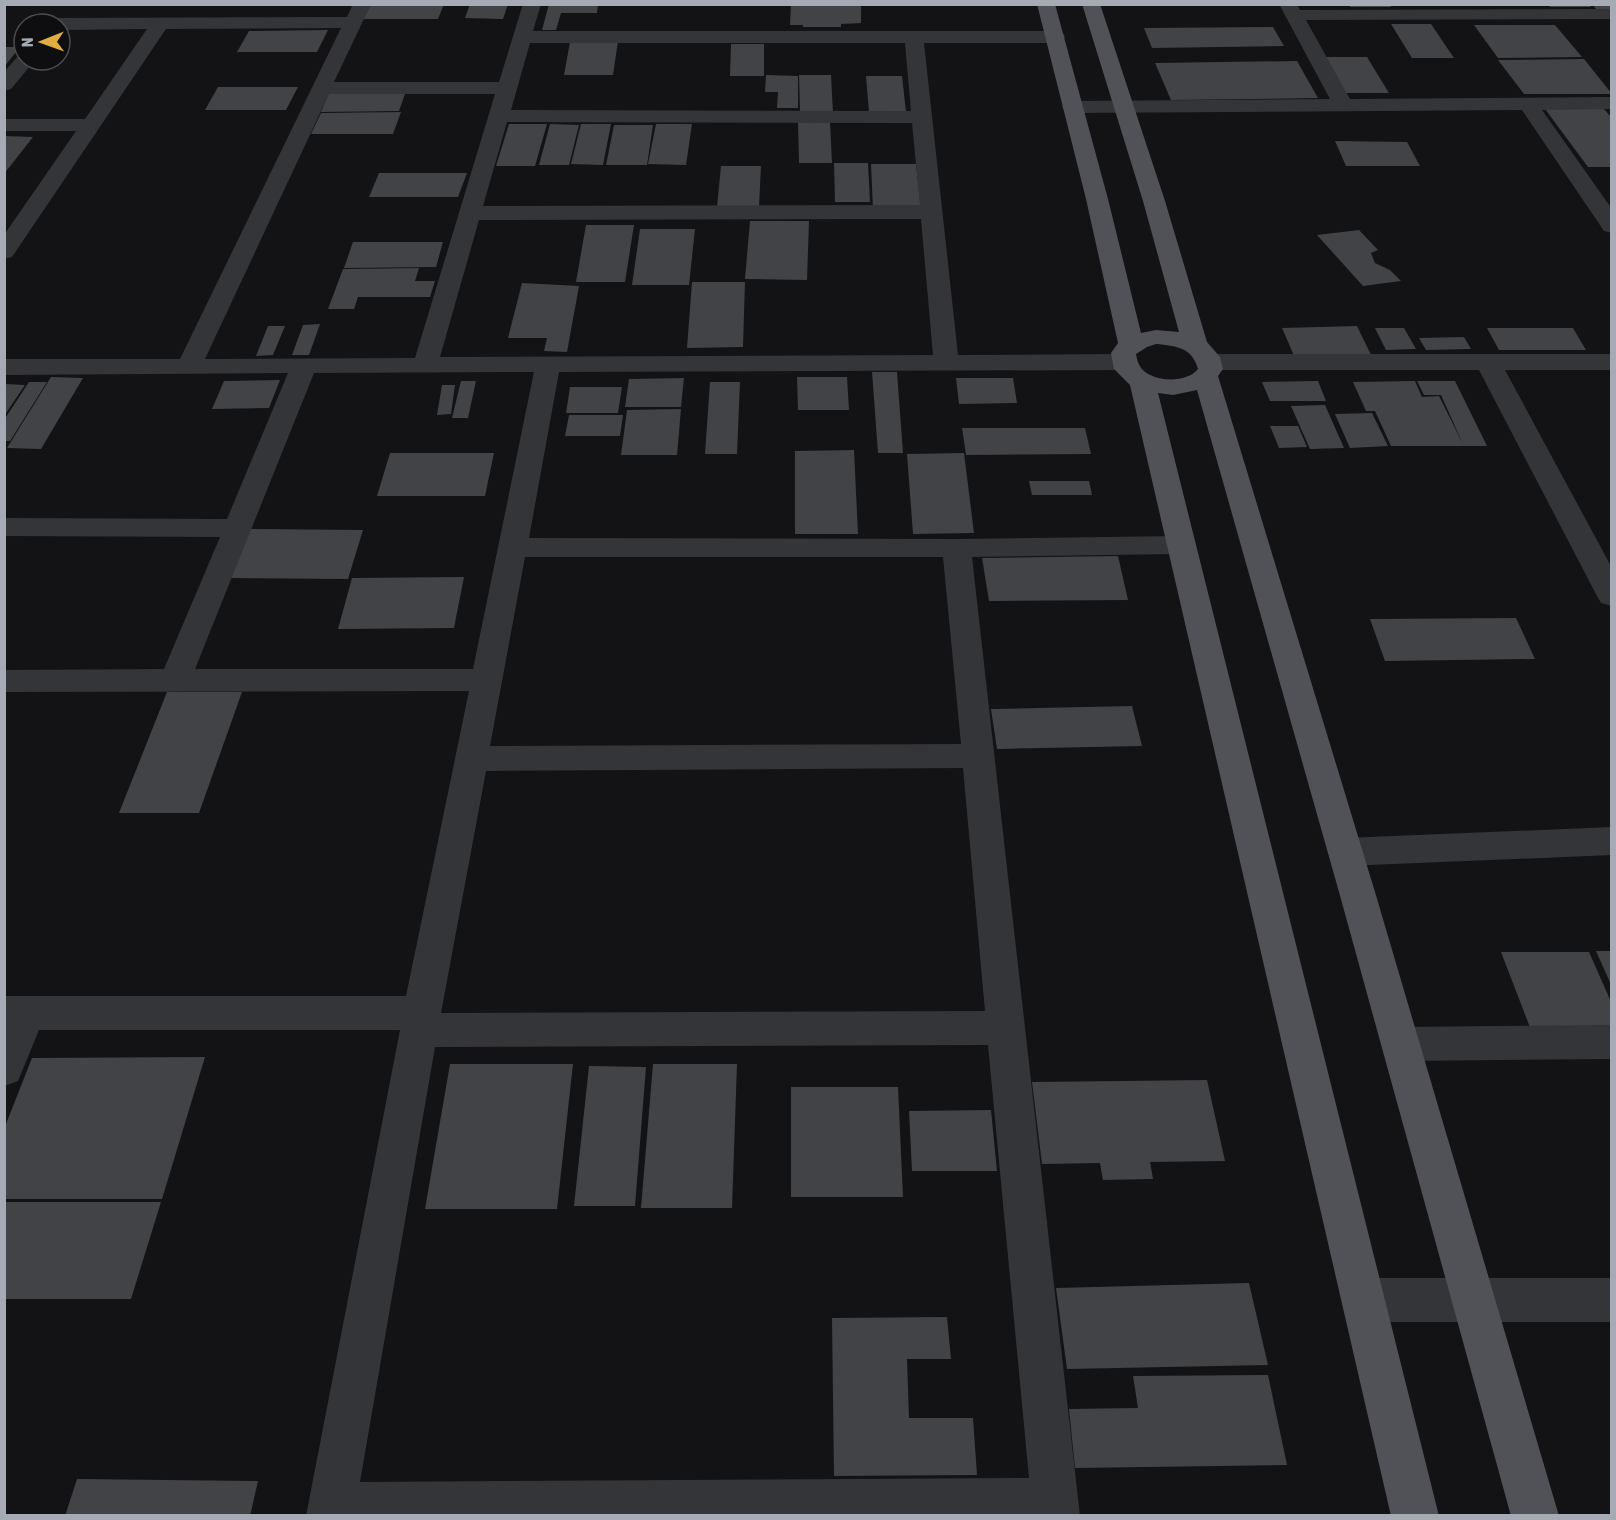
<svg xmlns="http://www.w3.org/2000/svg" width="1616" height="1520" viewBox="0 0 1616 1520" font-family="'Asap Condensed',sans-serif">
<style>
.building{fill:#424347}
.lines{fill:none;stroke-linecap:round;stroke-linejoin:round}
.minor{fill:#343539;fill-rule:evenodd}
.major{fill:#515258;fill-rule:evenodd}
</style>
<rect width="100%" height="100%" fill="#131315"/>
<path class="building" d="M371,4H444L438,19H363Z
M470,4H508L503,19L465,18Z
M549,4H598L597,13H561L556,30H542Z
M791,4H861V23L841,24V27H803V25H790Z
M1349,4H1390L1391,7H1350Z
M1548,4H1588L1591,7H1550Z
M1592,4H1612V9H1596Z
M1391,24H1431L1454,58H1412Z
M1474,25H1555L1582,57L1498,58Z
M1273,27L1284,46L1152,48L1144,28Z
M328,30L317,52H237L249,31Z
M618,41L613,75H564L570,42Z
M731,44H764V76H730Z
M4,47H20L4,67Z
M1324,57H1367L1389,93H1344Z
M1584,59L1612,94H1524L1498,60Z
M1297,61L1318,98L1171,100L1155,63Z
M766,75L798,76V108H777L778,92H765Z
M799,75H831L833,113H800Z
M866,76H902L906,112H869Z
M218,87H298L286,110H205Z
M406,91L399,111L321,112L329,92Z
M1545,109H1604L1612,118V167H1588Z
M401,112L393,134H311L321,113Z
M798,122H830L832,163H799Z
M509,124H547L535,166H496Z
M550,124L579,125L569,165H539Z
M581,124H611L603,165L571,164Z
M656,124H692L686,165L648,164Z
M614,125H653L647,165H606Z
M4,136L33,137L4,174Z
M1335,141L1407,142L1420,166H1346Z
M834,163H868L870,202H835Z
M871,164H916L921,210H873Z
M721,166H761L759,207H717Z
M379,173H467L458,197H369Z
M750,221H809L807,280L745,279Z
M586,225H634L625,282H576Z
M640,229H695L689,285H632Z
M1359,230L1378,250L1371,253L1375,263L1390,270L1401,281L1363,286L1317,235Z
M353,242H443L436,267L344,268Z
M419,268L415,281H435L430,297H358L354,309H328L343,269Z
M692,282H745L743,347L687,348Z
M522,283L579,286L567,352L544,351L547,338H508Z
M320,324L309,355H292L303,325Z
M268,326H285L273,355L256,356Z
M1357,326L1372,357L1295,358L1282,328Z
M1375,328H1404L1416,349L1386,350Z
M1487,328H1573L1586,350H1499Z
M1464,337L1471,349L1426,350L1419,338Z
M872,372H897L903,453H878Z
M51,377L83,378L41,449L7,448Z
M797,377H847L849,410H798Z
M684,378L681,407H625L629,379Z
M956,378H1013L1017,403L959,404Z
M280,380L269,408L212,409L224,381Z
M461,381H476L468,418H452Z
M1318,381L1326,401H1270L1262,382Z
M1415,381L1422,397L1439,396L1463,444L1441,395H1424L1417,381H1455L1487,446H1391L1375,411H1366L1353,382Z
M29,382H47L10,441H4V420Z
M710,382H740L737,454H705Z
M4,384L25,385L4,416Z
M442,385H455L451,414L437,415Z
M570,387H622L618,413H566Z
M1325,405L1344,448L1310,449L1291,406Z
M681,409L677,455H621L627,410Z
M1372,413L1388,446L1350,448L1335,414Z
M569,415H623L620,436H565Z
M1270,426H1298L1307,447L1279,448Z
M962,428H1085L1091,454L966,455Z
M854,450L858,534H795V451Z
M390,453H494L485,496H377Z
M964,453L974,533L913,534L907,454Z
M1029,481H1089L1092,495H1032Z
M248,529L363,530L348,579L229,578Z
M1118,556L1128,600L989,601L982,558Z
M464,577L454,628L338,629L352,578Z
M1516,618L1535,659L1385,661L1370,619Z
M167,692H242L199,813H119Z
M1132,706L1142,746L997,749L991,709Z
M1596,951H1612V987Z
M1501,952H1589L1612,1004V1029L1531,1030Z
M205,1057L162,1199H4V1129L32,1058Z
M450,1064H573L557,1209H425Z
M653,1064H737L732,1208H641Z
M589,1066L646,1067L635,1206H574Z
M1207,1080L1225,1161L1150,1162L1153,1179L1103,1180L1100,1163L1042,1164L1032,1082Z
M791,1087H898L903,1197H791Z
M991,1110L997,1171H912L909,1111Z
M4,1202H161L131,1299H4Z
M1249,1283L1268,1365L1067,1369L1056,1288Z
M947,1317L951,1359H907L909,1418H973L977,1475L834,1476L832,1318Z
M1268,1375L1287,1465L1075,1468L1069,1409L1138,1408L1133,1376Z
M77,1479L258,1481L250,1516H65Z"/>
<g class="lines">
<path class="minor" d="M353,4H371L334,82H499L523,4H541L533,31H1056L1063,33L1065,37L1063,41L1056,43H924L958,355L1122,354L1131,357L1135,362L1131,367L1122,370L559,372L529,538L957,539L1181,536L1191,538L1195,545L1191,552L1181,554L972,557L1080,1516H306L400,1030H39L18,1081L4,1086V996H406L469,691L4,692V670L164,669L220,537L4,536V518L227,519L288,373L4,375V359H180L341,28L166,29L12,257L4,259V235L76,131H4V119H85L147,29L60,30V24H51L53,20L60,18L347,17ZM530,43H905L911,111L511,110ZM329,94H495L415,358L205,359ZM507,122L912,123L920,205L483,206ZM921,219L933,355L440,357L479,220ZM534,372L473,669H195L314,373ZM525,557H943L961,744L490,746ZM963,768L985,1011L441,1013L486,771ZM988,1045L1029,1478L360,1482L435,1047Z
M1279,4H1297L1300,10L1612,9V19L1306,20L1350,99L1612,97V109L1542,110L1612,209V233L1604,231L1522,110L1072,113L1065,111L1062,107L1065,103L1072,101L1330,99Z
M24,55V60H35L11,89L4,91V72L18,56Z
M1210,354H1612V370H1505L1612,568V606L1601,603L1597,596L1479,370H1210L1201,367L1197,362L1201,357Z
M1612,827V855L1345,866L1333,862L1328,852L1333,842L1345,838Z
M1612,1025V1059L1401,1061L1387,1056L1382,1044L1387,1032L1401,1027Z
M1364,1278H1612V1322H1364L1349,1315L1342,1300L1349,1285Z"/>
<path class="major" d="M1037,4H1055L1108,199L1141,333L1156,330L1179,332L1143,201L1082,4H1100L1165,201L1207,342L1220,357L1223,369L1218,376L1375,892L1559,1516H1511L1339,892L1197,390L1173,395L1158,393L1439,1516H1391L1130,385L1114,369L1111,353L1118,343L1086,199ZM1156,344C1176,346 1192,347 1198,369C1186,384 1152,382 1141,368C1138,364 1137,359 1136,354L1147,347Z"/>
</g>
<rect width="1616" height="1520" fill="none" stroke="#a6aab4" stroke-width="12"/>
<g transform="translate(42 42) rotate(269)"><circle r="28" fill="#0e0e10" stroke="#4b4c52" stroke-width="1.5"/>
<path d="M0-4.5L10 22L0 15L-10 22Z" fill="#e1ad3f"/>
<text y="-9" font-size="16" font-weight="bold" text-anchor="middle" fill="#a6aab4">N</text>
</g>
</svg>
